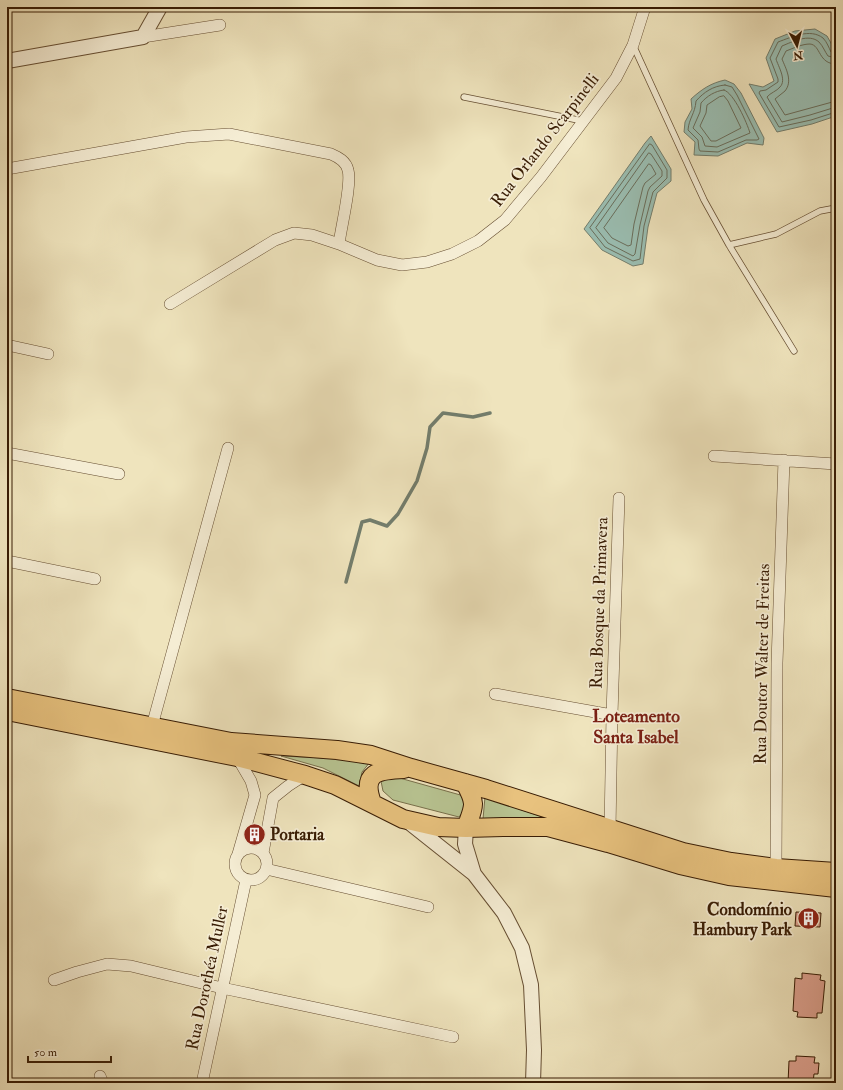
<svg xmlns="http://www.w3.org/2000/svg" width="843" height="1090" viewBox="0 0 843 1090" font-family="'IM FELL Double Pica',serif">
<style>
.green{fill:#b8c492;stroke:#78704b}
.water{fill:#9abeb2;stroke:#737d6c}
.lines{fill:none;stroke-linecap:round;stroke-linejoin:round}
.shore{stroke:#696d5b;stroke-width:1}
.stream{stroke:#737d6c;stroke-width:3.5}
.building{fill:#dda18f;stroke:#381c04}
.service-casing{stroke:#664e32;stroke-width:7}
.minor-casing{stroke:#664e32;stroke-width:12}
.tertiary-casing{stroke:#664e32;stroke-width:16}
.primary-casing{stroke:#381c04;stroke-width:20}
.service{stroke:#f5edd4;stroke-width:5.5}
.minor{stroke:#f5edd4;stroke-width:11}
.tertiary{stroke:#f5edd4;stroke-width:14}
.primary{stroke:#e8c27e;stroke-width:18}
.labels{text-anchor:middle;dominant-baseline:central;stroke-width:3.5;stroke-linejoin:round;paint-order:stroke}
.street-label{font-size:17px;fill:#381c04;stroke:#f5edd4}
.poi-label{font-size:17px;font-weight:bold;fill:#381c04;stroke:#f5edd4;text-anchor:start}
.neighbourhood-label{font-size:18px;font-weight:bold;fill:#7a1f14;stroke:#f5edd4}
</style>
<rect width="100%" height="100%" fill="#efe4bd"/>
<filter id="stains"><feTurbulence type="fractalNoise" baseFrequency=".005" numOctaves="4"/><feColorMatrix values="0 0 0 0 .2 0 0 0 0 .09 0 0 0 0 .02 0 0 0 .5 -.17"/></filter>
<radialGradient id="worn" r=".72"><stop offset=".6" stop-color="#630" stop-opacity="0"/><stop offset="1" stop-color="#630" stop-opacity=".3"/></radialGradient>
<path class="green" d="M281,756L324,758L370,762L362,772L359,786L323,768Z
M387,776L396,777L464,796L465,809L459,817L393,800L383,791L381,781Z
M485,797L551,820L483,819Z"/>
<path class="water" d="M815,29L827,36L836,52V116L812,124L777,132L749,84L763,87L774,81L766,58L775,39L795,31Z
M725,80L734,84L741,93L764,138L763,145L747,143L718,156L694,155L695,142L684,132L685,122L692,109L691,99C702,89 711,83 725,80Z
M651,136L671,169V181L657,193L648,227L643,264L633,266L602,250L584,229L645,143Z"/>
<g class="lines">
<path class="shore" d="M836,53L831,52C829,48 827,42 823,38C810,28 792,37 778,42L770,58L778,79V82L766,90L760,91L759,93L779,127L811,120L836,112
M836,58L828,56C825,52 823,46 819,42C809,33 792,42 782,46L776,59C778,66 787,80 780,87C777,91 770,93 767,97L782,122L810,115L836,107
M836,64C818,64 821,45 810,44C802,44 794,48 786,51L782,59C786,69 793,81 785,91C782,94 778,96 775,99L785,115L836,101
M725,85L732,87L737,95L759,139L757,140H746L718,152L700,151L699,149L698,140L688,130C689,118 695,114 696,101C704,92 713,86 725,85Z
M724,90C734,93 747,123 750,133L717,147L705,146L702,137L693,128L700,112L701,103C707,96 715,91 724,90Z
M724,96L728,101L741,128L716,141H711L700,126L706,113L707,105L719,97Z
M650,144L652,145L667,170V178L653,192L644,226L640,259L633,261L605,247L590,228Z
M649,153L651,154L662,171V176L650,187L648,191L640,225L635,254L633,256L608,243L596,228Z
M649,164L651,165L656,174L645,183L643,187L634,224L631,245L628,246L612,238L604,228Z"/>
<path class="stream" d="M346,582L362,522L370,520L387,526L398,514L417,481L427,448L430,427L443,413L473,417L490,413"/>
</g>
<path class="building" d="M253,827L260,829L258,841L250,839Z
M796,912L821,913L820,927L795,926Z
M802,973L821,975L820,980L825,981L822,1013H817V1018L797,1017L798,1012L793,1011L795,978L802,979Z
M796,1056L815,1057L814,1063H819L818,1074H814L813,1083H788L789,1061H796Z"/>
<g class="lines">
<defs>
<path id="service" d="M633,45L704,200L729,245L794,351
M464,97L583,121
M729,245L776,234L820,211L836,208"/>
<path id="minor" d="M143,37L220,25
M7,169L186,137L229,134L331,154C338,157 346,161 348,170C352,184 341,227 339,244
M170,304L275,240L294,233L312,235L339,244L377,260L402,265L427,262L452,254L478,241L505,220L541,177L616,78L633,45L645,7
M7,345L48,354
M7,453L119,474
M714,456L836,464
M7,561L95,579
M495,694L612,715
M152,726L228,448
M237,757L251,781L255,795L238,854
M610,830L612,715L619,498
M235 864a16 16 0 1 1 32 0a16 16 0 1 1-32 0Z
M263,853L273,798L288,786L305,775
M776,868L777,663L784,460
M266,869L428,907
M54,980L77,972L107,964L131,966L222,988L453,1037
M100,1076L103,1083
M202,1083L246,880"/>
<path id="tertiary" d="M7,61L143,37L160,7
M406,820L474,874L504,913L522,948L531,985L534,1050L533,1083
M466,828L465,844L474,874"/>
<path id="primary" d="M7,698L231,742L337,750L371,755L411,768L486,789L683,852L731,862L776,868L836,872
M7,711L237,757L305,775L335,785L403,819L438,827L466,828L503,827H548L608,843L680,865L729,876L836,888
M465,783C477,805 474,806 466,828
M372,803C361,772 378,770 404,769"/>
</defs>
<use href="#service" class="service-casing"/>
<use href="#minor" class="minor-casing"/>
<use href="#tertiary" class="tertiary-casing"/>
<use href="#primary" class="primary-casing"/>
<use href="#service" class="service"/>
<use href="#minor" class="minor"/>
<use href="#tertiary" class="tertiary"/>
<use href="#primary" class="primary"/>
</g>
<defs>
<symbol id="building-disc" viewBox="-11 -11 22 22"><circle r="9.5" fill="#8f2418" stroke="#f5edd4"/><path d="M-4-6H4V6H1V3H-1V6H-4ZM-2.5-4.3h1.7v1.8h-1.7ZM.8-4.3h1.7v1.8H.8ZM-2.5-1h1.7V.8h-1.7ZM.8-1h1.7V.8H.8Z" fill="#fff"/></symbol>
</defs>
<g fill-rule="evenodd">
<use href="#building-disc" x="242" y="822" width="25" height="25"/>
<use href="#building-disc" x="796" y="906" width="25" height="25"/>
</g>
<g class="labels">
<g class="street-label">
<text transform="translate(545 140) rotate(-52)">Rua Orlando Scarpinelli</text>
<text transform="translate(599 603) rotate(-88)">Rua Bosque da Primavera</text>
<text transform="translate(762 664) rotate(-89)">Rua Doutor Walter de Freitas</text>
<text transform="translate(207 978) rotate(-78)">Rua Dorothéa Muller</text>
</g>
<g class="poi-label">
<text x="270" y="834">Portaria</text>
<text x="792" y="909" text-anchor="end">Condomínio<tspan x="792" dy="20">Hambury Park</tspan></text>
</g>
<g class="neighbourhood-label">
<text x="636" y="716">Loteamento<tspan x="636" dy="21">Santa Isabel</tspan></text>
</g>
</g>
<rect width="843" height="1090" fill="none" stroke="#efe4bd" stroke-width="24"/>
<rect x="8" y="8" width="827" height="1074" fill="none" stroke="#381c04" stroke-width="2"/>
<rect x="12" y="12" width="819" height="1066" fill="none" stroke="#381c04"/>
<g transform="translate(797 46) rotate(173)" stroke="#f5edd4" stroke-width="3" paint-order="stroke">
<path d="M0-3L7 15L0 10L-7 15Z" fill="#381c04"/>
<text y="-6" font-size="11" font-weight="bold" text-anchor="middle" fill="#381c04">N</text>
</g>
<path d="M28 1056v6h83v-6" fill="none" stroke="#381c04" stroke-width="2"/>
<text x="34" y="1056" font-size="12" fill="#381c04" stroke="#f5edd4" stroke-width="3" paint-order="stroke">50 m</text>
<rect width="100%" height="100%" filter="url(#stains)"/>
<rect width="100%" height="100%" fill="url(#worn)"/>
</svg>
